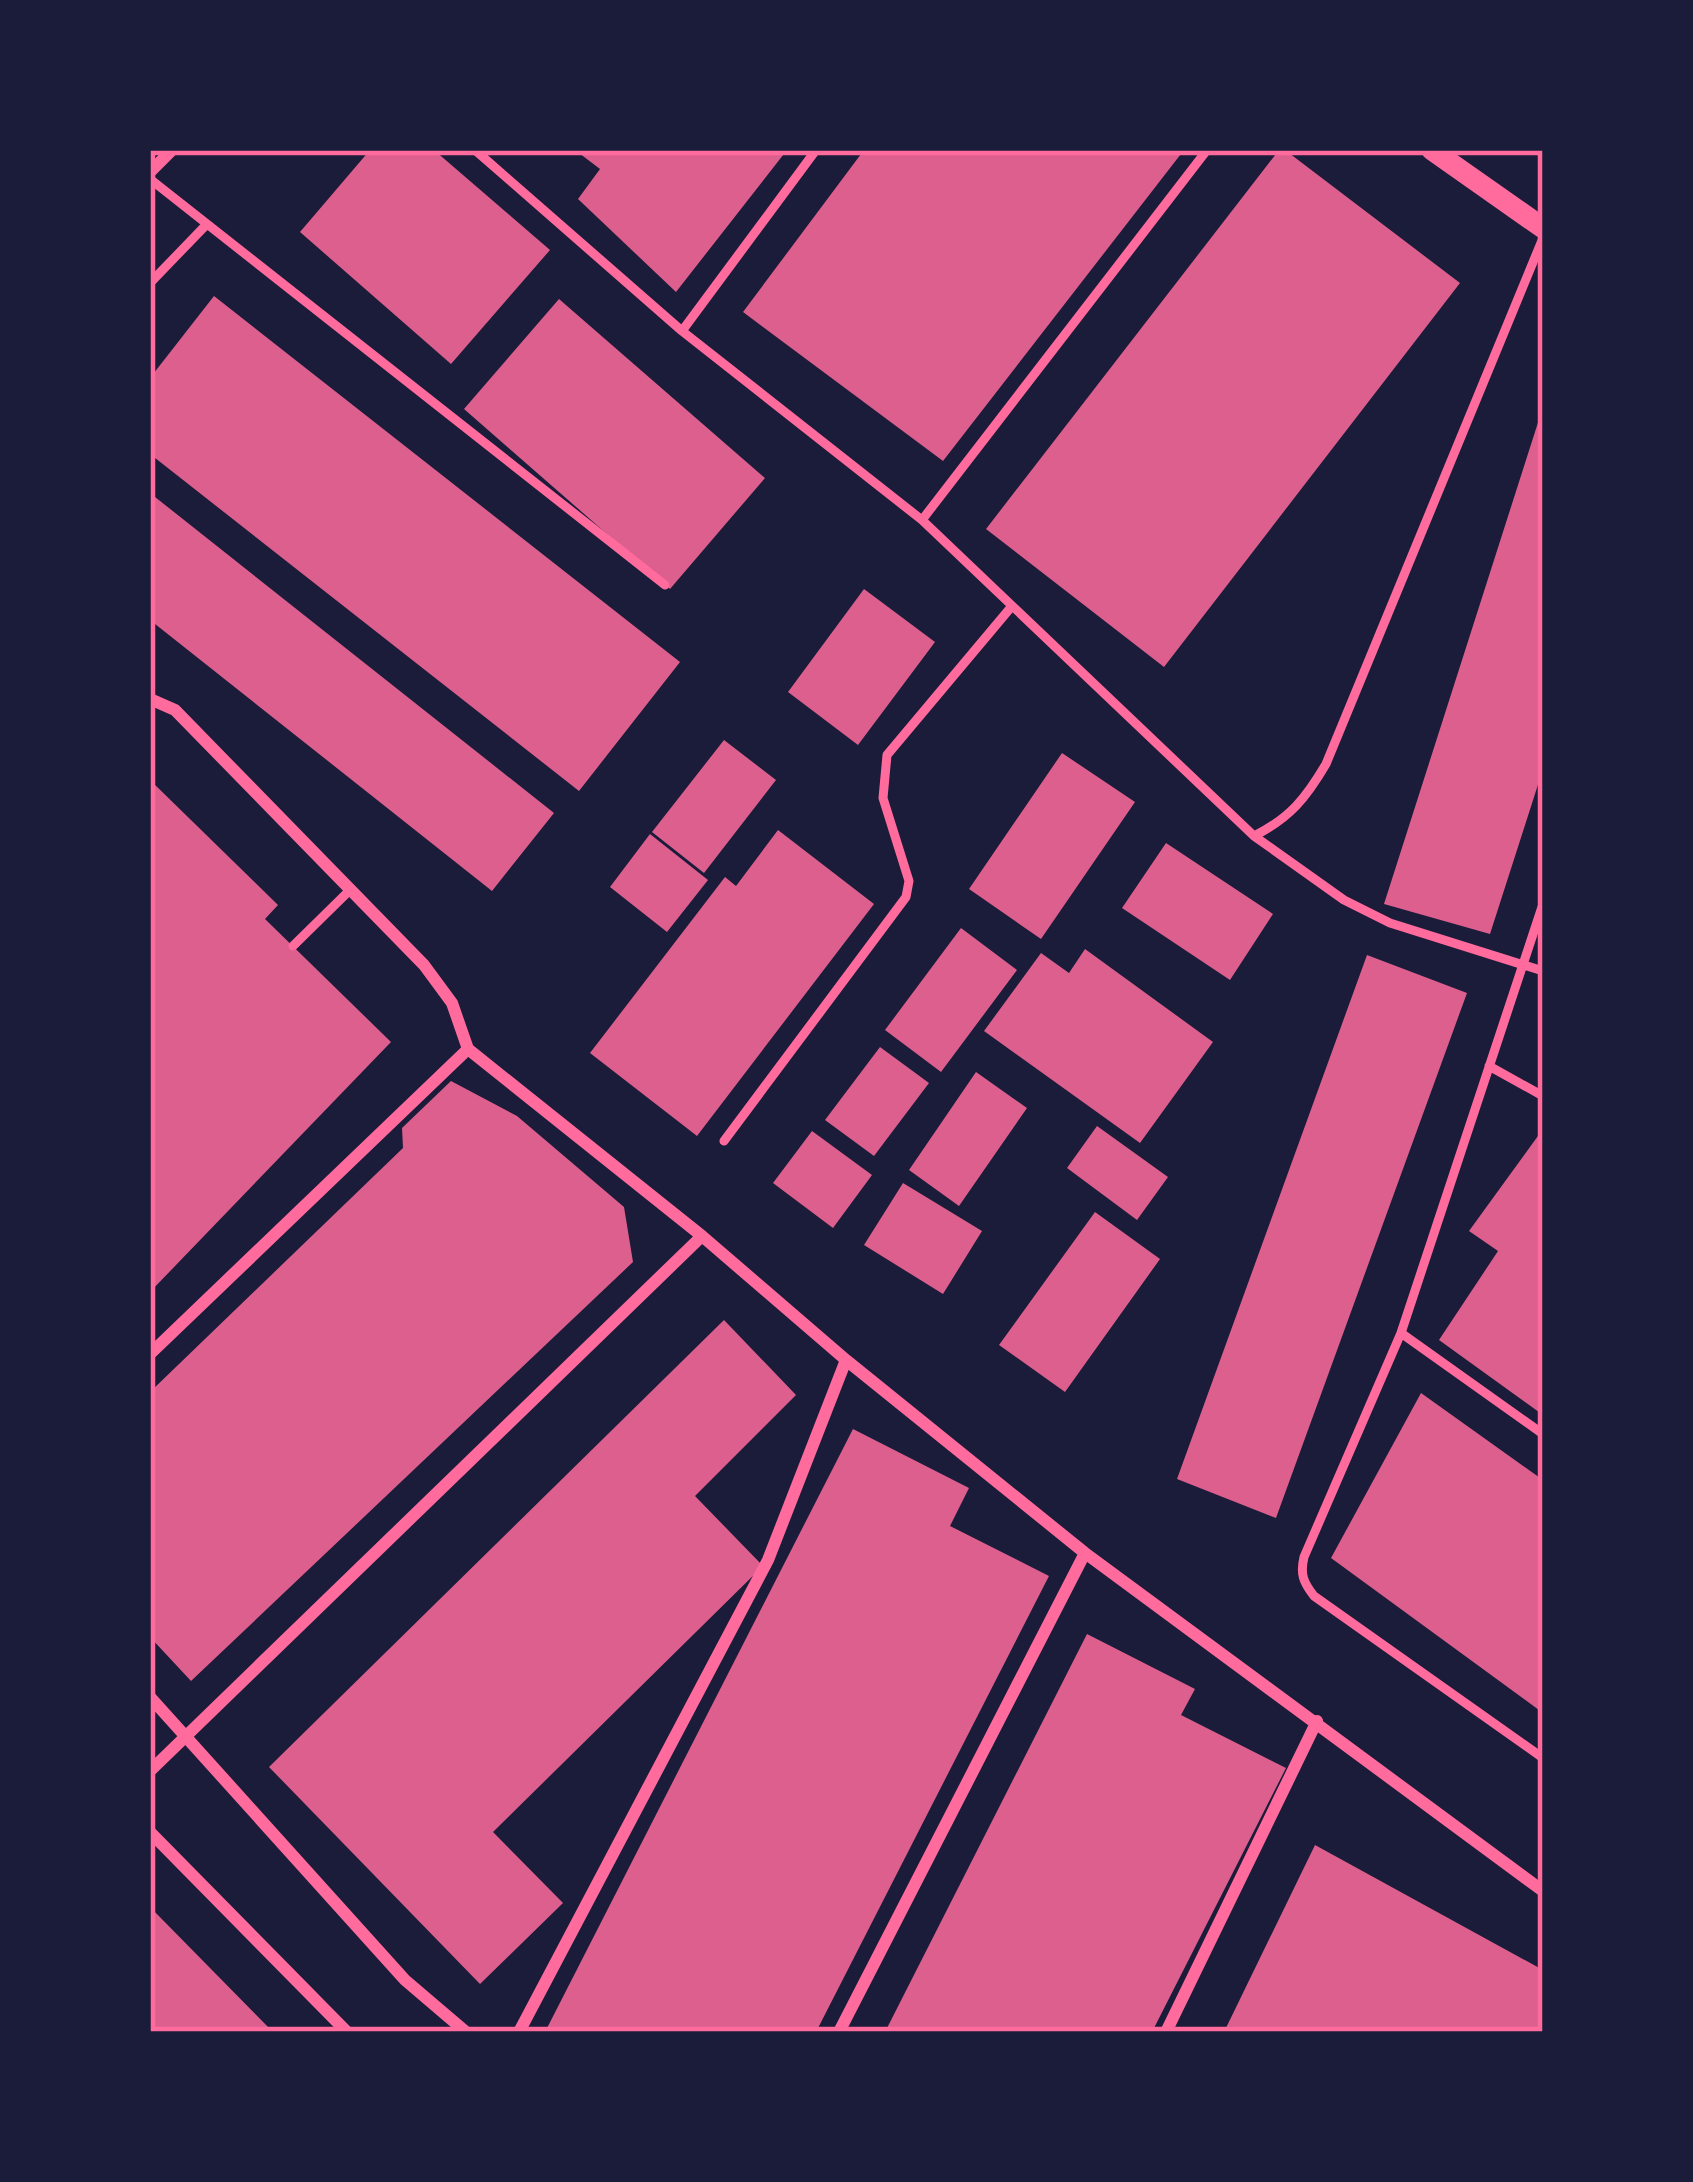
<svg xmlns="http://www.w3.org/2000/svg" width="1693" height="2182" viewBox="0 0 1693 2182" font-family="'Golos Text',sans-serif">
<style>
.building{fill:#dd5f8e}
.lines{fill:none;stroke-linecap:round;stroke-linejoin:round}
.service{stroke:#ff6b9d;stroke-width:9}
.minor{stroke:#ff6b9d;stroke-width:12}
.tertiary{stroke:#ff6b9d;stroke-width:21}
.neatline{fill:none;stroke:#ff6b9d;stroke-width:4.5}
</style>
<rect width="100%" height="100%" fill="#1b1b3a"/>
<path class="building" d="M370,150H434L550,250L451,364L300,232Z
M575,150H787L676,292L578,199L600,169Z
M864,150H1184L943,461L743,312Z
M1279,150H1285L1460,283L1164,667L986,529Z
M214,296L680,662L579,791L150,454V378Z
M559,299L765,478L670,589L464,409Z
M1542,410L1543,769L1490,934L1384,904Z
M150,493L554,813L492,891L150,620Z
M864,589L935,642L858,745L788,692Z
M724,740L776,780L704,873L652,832Z
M1062,753L1135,802L1041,939L969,889Z
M150,780L278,905L265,919L391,1042L150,1292Z
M778,830L874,904L697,1136L590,1053L725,877L736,886Z
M650,834L708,880L667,932L610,887Z
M1166,843L1273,914L1230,980L1122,908Z
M961,928L1017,970L941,1072L885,1030Z
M1085,949L1213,1042L1140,1143L984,1031L1041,953L1069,973Z
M1367,955L1467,993L1276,1518L1177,1479Z
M880,1047L929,1083L874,1156L825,1120Z
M976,1072L1027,1108L959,1206L909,1170Z
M451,1081L517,1116L624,1207L633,1262L191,1681L150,1637V1392L403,1148L402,1128Z
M1097,1126L1168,1177L1137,1220L1067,1168Z
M1543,1129V1415L1439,1340L1498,1251L1469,1231Z
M812,1131L872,1175L833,1228L773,1183Z
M903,1183L982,1231L943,1294L864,1245Z
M1095,1212L1160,1259L1065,1392L999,1345Z
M724,1320L796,1395L695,1496L763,1566L493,1832L563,1903L480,1984L269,1767Z
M1421,1393L1543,1480V1713L1331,1558Z
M853,1429L969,1488L950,1526L1049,1576L816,2032H545Z
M1087,1634L1195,1689L1181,1715L1286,1768L1152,2032H885Z
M1315,1845L1543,1970V2032H1224Z
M150,1907L273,2032H150Z"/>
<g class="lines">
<path class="service" d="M475,150L682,331L922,520L1254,836L1344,900L1390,923L1543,971
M150,179L665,585
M150,283L207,224
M682,331L816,150
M922,520L1207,150
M1254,836C1290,818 1306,798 1326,764L1543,238
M1543,904L1401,1333L1543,1434
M293,946L351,889
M1489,1066L1543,1096
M724,1141L906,897L909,881L883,798L887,755L1012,606
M1401,1333L1304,1557C1300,1574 1303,1582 1314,1596L1543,1758"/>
<path class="minor" d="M150,172L172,150
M150,699L175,710L424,965L452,1003L468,1049L702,1236L846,1360L1085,1553L1543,1891
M150,1354L468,1049
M150,1697L405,1980L466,2032
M150,1771L702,1236
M150,1832L347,2032
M519,2032L768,1560L846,1360
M839,2032L1085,1553
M1166,2032L1317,1721"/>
<path class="tertiary" d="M1432,150L1543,228"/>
</g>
<rect width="1693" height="2182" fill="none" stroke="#1b1b3a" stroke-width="306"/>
<rect x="153" y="153" width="1387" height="1876" class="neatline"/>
</svg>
